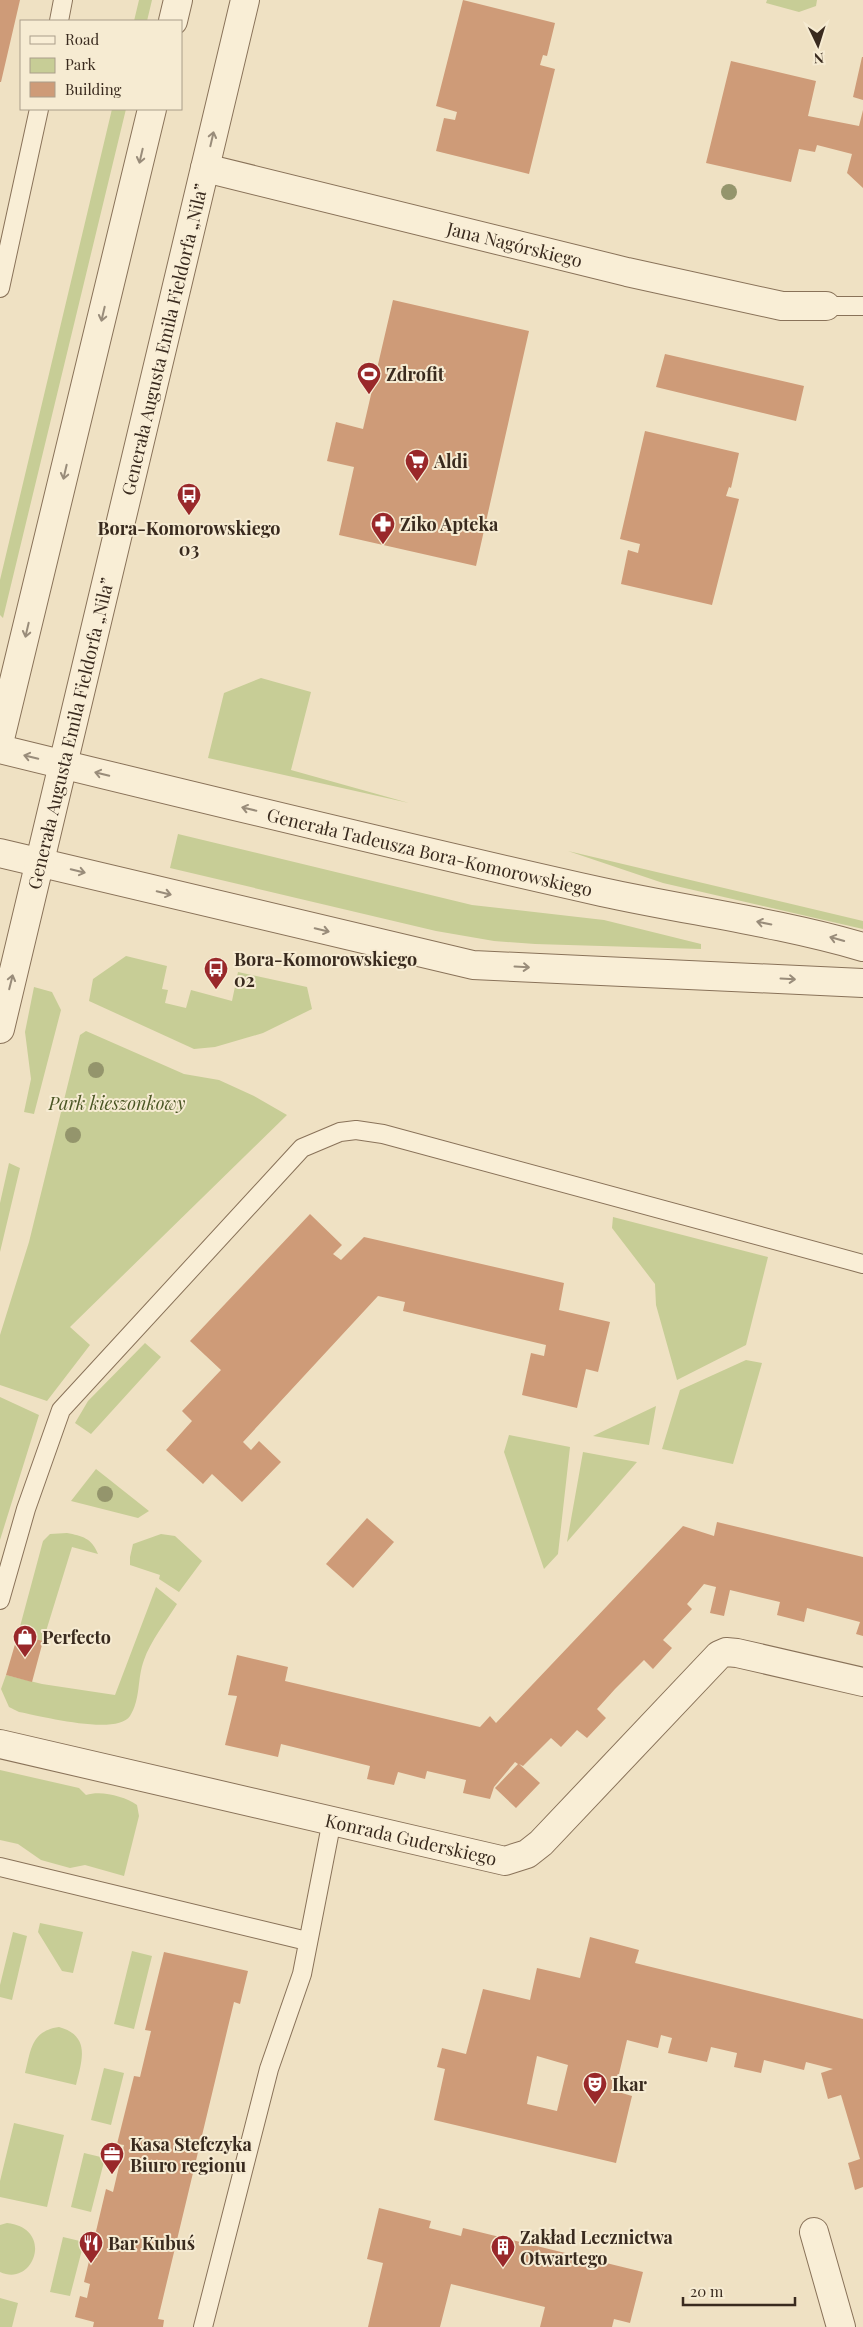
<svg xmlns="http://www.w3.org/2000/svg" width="863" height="2327" viewBox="0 0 863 2327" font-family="'Playfair Display',serif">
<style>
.green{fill:#c7cd96}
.building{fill:#ce9b78;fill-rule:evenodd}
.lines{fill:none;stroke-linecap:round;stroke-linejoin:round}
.service-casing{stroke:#897259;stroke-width:20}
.minor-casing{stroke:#897259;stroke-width:30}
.tertiary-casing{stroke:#897259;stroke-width:30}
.service{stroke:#f9eed6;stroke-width:18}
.minor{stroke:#f9eed6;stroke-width:28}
.tertiary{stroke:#f9eed6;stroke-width:28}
.tree{fill:#94956c}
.oneway{stroke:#998c7a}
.labels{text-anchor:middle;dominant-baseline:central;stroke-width:4;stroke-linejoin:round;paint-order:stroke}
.street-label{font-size:18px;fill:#392a1e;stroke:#f6ebd2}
.poi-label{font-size:18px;font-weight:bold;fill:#392a1e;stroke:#f6ebd2;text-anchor:start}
.park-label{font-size:18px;font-style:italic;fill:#4a5624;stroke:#f6ebd2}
</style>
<rect width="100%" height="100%" fill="#efe1c3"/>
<path class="green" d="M139,0H152L147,21H134Z
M767,0H817L816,6L799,12L766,3Z
M112,109H126L3,618L0,615V580Z
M261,678L311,692L291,770L409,803L208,758L224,693Z
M178,834L472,905L604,920L701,944V949L535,944L494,941L436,931L170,868Z
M568,851L863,921V929L663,883Z
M126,956L167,966L162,989L168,990L165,1003L186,1008L191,990L232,1001L238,972L307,987L312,1009L263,1033L215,1047L194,1049L89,1001L93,979Z
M34,987L52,992L61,1010L34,1114L24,1112L31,1079L25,1032Z
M86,1031L184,1074L219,1080L254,1096L287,1115L70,1327L90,1345L47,1401L0,1385V1335L29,1242L80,1035Z
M9,1163L20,1168L0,1252V1203Z
M613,1217L768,1257L746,1345L677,1380L656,1305L655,1284L612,1228Z
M145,1343L161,1357L91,1434L75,1423L88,1401Z
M746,1360L762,1363L733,1464L662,1449L680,1390Z
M0,1397L39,1415L0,1540Z
M656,1406L649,1445L593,1436Z
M509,1435L570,1447L558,1554L544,1569L504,1452Z
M583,1452L637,1462L567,1542Z
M96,1469L149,1511L138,1518L71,1501Z
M67,1533C82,1536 92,1538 98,1554L72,1547L43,1641L18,1634L43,1541L50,1534Z
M161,1534L175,1536L202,1561L179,1592L159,1579L160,1575L130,1565V1557L133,1544Z
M156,1587L177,1604C167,1620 150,1642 144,1660C137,1678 141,1699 130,1716C117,1736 41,1716 19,1712L9,1707L1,1689L6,1675L42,1684L115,1695Z
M0,1770L79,1788L86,1795C101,1790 124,1796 137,1805L139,1816L124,1876L85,1865L70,1868L41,1860L18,1844L0,1840Z
M40,1923L83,1932L73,1973L62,1971L38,1932Z
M13,1932L27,1936L12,2000L0,1997V1985Z
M132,1951L152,1956L134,2029L114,2024Z
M59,2027C91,2036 82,2060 76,2085L25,2073C31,2050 31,2031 59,2027Z
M104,2068L124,2073L111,2125L91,2120Z
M14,2123L64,2135L47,2207L0,2197V2181Z
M84,2153L105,2158L91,2212L71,2207Z
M7,2223C55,2228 34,2288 0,2272V2225Z
M63,2237L84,2242L70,2296L50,2292Z
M0,2298L18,2303L12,2327H0Z"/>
<path class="building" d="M0,0H20L1,82H0Z
M463,0L555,23L547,56L543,55L540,65L555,69L529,174L436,151L444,118L455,120L457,112L436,106Z
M862,57H863V100L853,97Z
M731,61L816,81L808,116L859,126L863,110V188L847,173L852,154L817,145L815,152L799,149L791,182L706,163Z
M393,300L529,331L476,566L339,535L354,467L327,461L336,422L363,429Z
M665,354L804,386L796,421L656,387Z
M645,431L739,453L731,488L729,487L726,496L739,499L712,605L621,584L628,550L638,553L640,544L620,539Z
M310,1214L342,1245L333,1254L341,1260L364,1237L564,1283L559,1310L610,1322L598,1372L586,1369L577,1408L522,1395L531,1353L544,1356L546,1345L403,1311L405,1302L378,1296L243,1442L251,1450L259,1441L281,1462L242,1502L212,1474L203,1484L166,1450L192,1421L182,1411L221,1370L190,1341Z
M367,1518L394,1542L353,1588L326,1564Z
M717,1522L863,1557V1636L856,1634L860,1622L807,1608L804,1622L777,1615L780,1602L730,1590L724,1616L710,1613L716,1587L704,1584L687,1604L692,1609L663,1640L672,1648L653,1669L644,1660L615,1689L597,1709L606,1718L587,1738L577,1730L561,1747L551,1738L523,1766L519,1764L540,1783L516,1808L495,1788L518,1764L515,1762L494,1787L490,1799L463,1793L466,1780L427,1771L425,1779L398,1772L394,1785L367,1779L370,1766L281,1744L278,1757L225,1745L237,1696L228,1695L237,1655L288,1667L285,1681L480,1727L490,1716L496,1723L683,1526L714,1536Z
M18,1634L43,1641L32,1682L6,1675Z
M590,1937L639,1950L635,1963L863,2019V2187L855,2190L848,2163L860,2159L841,2095L828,2099L821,2073L833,2069L806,2062L804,2070L764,2060L761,2073L734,2067L737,2053L711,2047L707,2062L668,2053L672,2038L661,2035L658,2048L627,2040L615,2091L632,2096L616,2163L434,2120L445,2069L437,2067L442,2048L466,2054L483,1989L530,2000L537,1968L580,1978ZM537,2056L568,2065L557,2111L527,2104Z
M164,1952L248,1971L240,2004L234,2002L158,2319L164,2320L163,2327H93L94,2322L75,2317L80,2296L87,2298L90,2284L84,2282L90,2257L97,2258L100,2246L93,2244L106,2189L113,2192L124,2145L117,2144L134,2076L140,2077L151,2031L145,2030Z
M379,2208L431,2221L429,2228L461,2236L463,2228L643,2272L630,2323L614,2319L612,2327H540L545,2307L451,2284L440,2327H368L383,2263L367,2259Z"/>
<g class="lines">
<defs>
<path id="service" d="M59,21L63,0
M0,288L39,109
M826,306H863
M0,1600L26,1509L61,1410L302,1148L340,1132L356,1130L383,1134L863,1264
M0,1867L307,1941
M203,2327L269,2069L302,1974L332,1820"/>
<g id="minor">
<path id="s1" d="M205,168L627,272L782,306H826"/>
<path id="s2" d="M0,1744L505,1861L527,1854L541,1843L719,1655L726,1652L737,1653L863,1682"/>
<path d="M814,2232L841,2327"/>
</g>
<g id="tertiary">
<path d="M173,21L178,0"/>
<path d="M0,739L152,109"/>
<path id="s3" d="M0,749C200,798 401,847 602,892C689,911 777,922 863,947"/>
<path d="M0,853L473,965L863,983"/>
<path id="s4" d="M0,1029L245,0"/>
</g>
</defs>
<use href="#service" class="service-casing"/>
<use href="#minor" class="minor-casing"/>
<use href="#tertiary" class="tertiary-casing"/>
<use href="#service" class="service"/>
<use href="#minor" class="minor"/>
<use href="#tertiary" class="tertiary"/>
</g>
<g class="tree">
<circle cx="729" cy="192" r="8"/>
<circle cx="96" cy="1070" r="8"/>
<circle cx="73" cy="1135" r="8"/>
<circle cx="105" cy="1494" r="8"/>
</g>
<defs><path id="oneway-shaft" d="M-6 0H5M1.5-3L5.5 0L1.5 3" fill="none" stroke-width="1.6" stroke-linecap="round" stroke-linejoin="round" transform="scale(1.25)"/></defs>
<g class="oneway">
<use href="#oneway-shaft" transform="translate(212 139) rotate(-77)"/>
<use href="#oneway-shaft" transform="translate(141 156) rotate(103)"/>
<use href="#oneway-shaft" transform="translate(103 314) rotate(103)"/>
<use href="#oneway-shaft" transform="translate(65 472) rotate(103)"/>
<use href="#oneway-shaft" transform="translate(27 630) rotate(103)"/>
<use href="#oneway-shaft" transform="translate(31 757) rotate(-166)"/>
<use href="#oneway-shaft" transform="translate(102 774) rotate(-166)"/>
<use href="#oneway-shaft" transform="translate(249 809) rotate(-167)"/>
<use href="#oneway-shaft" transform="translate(78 871) rotate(14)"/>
<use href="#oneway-shaft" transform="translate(164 893) rotate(13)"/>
<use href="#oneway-shaft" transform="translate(764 923) rotate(-169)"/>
<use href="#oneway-shaft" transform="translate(322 930) rotate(13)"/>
<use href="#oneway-shaft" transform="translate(837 939) rotate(-164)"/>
<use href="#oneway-shaft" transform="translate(522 967) rotate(3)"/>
<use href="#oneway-shaft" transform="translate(788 979) rotate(3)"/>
<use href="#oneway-shaft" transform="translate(11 982) rotate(-76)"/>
</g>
<defs>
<symbol id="stadium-pin" viewBox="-11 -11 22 30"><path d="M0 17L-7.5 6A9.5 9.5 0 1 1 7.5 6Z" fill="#99282a" stroke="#f6ebd2"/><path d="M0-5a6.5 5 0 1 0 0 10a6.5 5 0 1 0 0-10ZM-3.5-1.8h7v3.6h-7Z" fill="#fff"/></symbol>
<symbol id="supermarket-pin" viewBox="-11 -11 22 30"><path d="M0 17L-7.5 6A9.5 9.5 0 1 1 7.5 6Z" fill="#99282a" stroke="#f6ebd2"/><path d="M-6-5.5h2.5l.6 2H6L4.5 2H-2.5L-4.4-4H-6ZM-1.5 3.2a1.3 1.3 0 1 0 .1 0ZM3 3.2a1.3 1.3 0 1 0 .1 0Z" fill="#fff"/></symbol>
<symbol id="bus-pin" viewBox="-11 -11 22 30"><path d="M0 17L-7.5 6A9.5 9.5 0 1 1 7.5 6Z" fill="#99282a" stroke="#f6ebd2"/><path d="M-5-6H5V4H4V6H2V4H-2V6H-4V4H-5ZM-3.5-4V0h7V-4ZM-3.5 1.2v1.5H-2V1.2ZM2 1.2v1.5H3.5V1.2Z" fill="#fff"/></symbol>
<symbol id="pharmacy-pin" viewBox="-11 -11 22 30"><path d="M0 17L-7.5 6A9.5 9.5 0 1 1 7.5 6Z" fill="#99282a" stroke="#f6ebd2"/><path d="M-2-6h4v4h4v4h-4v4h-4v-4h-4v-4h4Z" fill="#fff"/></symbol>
<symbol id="shop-pin" viewBox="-11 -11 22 30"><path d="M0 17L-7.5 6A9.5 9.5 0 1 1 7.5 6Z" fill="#99282a" stroke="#f6ebd2"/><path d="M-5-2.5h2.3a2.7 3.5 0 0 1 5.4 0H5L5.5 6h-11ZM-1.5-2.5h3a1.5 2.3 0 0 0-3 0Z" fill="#fff"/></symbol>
<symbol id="theatre-pin" viewBox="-11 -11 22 30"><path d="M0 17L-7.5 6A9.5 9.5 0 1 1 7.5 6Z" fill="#99282a" stroke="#f6ebd2"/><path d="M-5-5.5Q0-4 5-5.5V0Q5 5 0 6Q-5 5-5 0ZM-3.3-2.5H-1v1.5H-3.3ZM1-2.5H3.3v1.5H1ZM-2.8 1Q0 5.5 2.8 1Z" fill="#fff"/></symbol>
<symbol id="office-pin" viewBox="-11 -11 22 30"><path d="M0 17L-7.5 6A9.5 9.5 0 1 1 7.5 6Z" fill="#99282a" stroke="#f6ebd2"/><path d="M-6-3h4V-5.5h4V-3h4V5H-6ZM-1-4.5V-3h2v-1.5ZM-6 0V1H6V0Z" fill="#fff"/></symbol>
<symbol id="restaurant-pin" viewBox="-11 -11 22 30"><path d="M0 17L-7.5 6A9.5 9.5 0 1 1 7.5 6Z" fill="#99282a" stroke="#f6ebd2"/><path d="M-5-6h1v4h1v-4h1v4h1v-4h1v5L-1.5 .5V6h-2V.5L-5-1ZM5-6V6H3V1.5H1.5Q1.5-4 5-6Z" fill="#fff"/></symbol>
<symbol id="building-pin" viewBox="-11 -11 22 30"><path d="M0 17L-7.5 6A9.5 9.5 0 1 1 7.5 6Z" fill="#99282a" stroke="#f6ebd2"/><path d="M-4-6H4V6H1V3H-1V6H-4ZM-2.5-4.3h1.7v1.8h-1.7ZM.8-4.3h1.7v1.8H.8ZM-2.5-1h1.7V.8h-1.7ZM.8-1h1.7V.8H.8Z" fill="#fff"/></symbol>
</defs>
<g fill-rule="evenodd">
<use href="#stadium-pin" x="355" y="360" width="28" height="38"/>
<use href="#supermarket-pin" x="403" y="447" width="28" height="38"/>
<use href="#bus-pin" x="175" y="481" width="28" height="38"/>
<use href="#pharmacy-pin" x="369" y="510" width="28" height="38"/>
<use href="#bus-pin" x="202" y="955" width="28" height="38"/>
<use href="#shop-pin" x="11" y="1623" width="28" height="38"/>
<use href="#theatre-pin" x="581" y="2070" width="28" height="38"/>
<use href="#office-pin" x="98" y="2140" width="28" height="38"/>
<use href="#restaurant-pin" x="77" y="2229" width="28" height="38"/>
<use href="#building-pin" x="489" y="2233" width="28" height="38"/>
</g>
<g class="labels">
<g class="street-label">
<text stroke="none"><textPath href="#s1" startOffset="319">Jana Nagórskiego</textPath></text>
<text stroke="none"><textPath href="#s4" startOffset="709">Generała Augusta Emila Fieldorfa „Nila”</textPath></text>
<text stroke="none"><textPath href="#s4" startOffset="304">Generała Augusta Emila Fieldorfa „Nila”</textPath></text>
<text stroke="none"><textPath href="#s3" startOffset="442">Generała Tadeusza Bora-Komorowskiego</textPath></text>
<text stroke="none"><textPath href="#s2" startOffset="422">Konrada Guderskiego</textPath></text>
</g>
<g class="poi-label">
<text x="386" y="374">Zdrofit</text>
<text x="434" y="461">Aldi</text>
<text x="400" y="524">Ziko Apteka</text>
<text x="189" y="528" text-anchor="middle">Bora-Komorowskiego<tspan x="189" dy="21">03</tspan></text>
<text x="234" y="959">Bora-Komorowskiego<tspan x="234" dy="21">02</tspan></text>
<text x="42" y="1637">Perfecto</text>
<text x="612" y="2084">Ikar</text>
<text x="130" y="2144">Kasa Stefczyka<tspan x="130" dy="21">Biuro regionu</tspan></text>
<text x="520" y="2237">Zakład Lecznictwa<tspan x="520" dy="21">Otwartego</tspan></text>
<text x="108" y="2243">Bar Kubuś</text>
</g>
<g class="park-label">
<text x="117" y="1103">Park kieszonkowy</text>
</g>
</g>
<rect x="20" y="20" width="162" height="90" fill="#f6ebd2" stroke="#aa9e8a"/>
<rect x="30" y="36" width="25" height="8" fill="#f9eed6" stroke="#aa9e8a"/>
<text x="65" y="45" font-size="15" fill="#392a1e">Road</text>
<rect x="30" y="58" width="25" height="15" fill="#c7cd96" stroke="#aa9e8a"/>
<text x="65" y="70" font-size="15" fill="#392a1e">Park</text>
<rect x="30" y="82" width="25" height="15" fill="#ce9b78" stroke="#aa9e8a"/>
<text x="65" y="95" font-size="15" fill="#392a1e">Building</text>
<g transform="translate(818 45) rotate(176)" stroke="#f6ebd2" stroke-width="4" paint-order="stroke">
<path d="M0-4L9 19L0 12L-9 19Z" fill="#392a1e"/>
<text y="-8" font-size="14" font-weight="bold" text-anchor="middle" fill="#392a1e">N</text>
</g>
<path d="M683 2297v8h112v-8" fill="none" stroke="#392a1e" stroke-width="2.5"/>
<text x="690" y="2297" font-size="15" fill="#392a1e" stroke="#f6ebd2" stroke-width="4" paint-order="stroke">20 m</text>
</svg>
